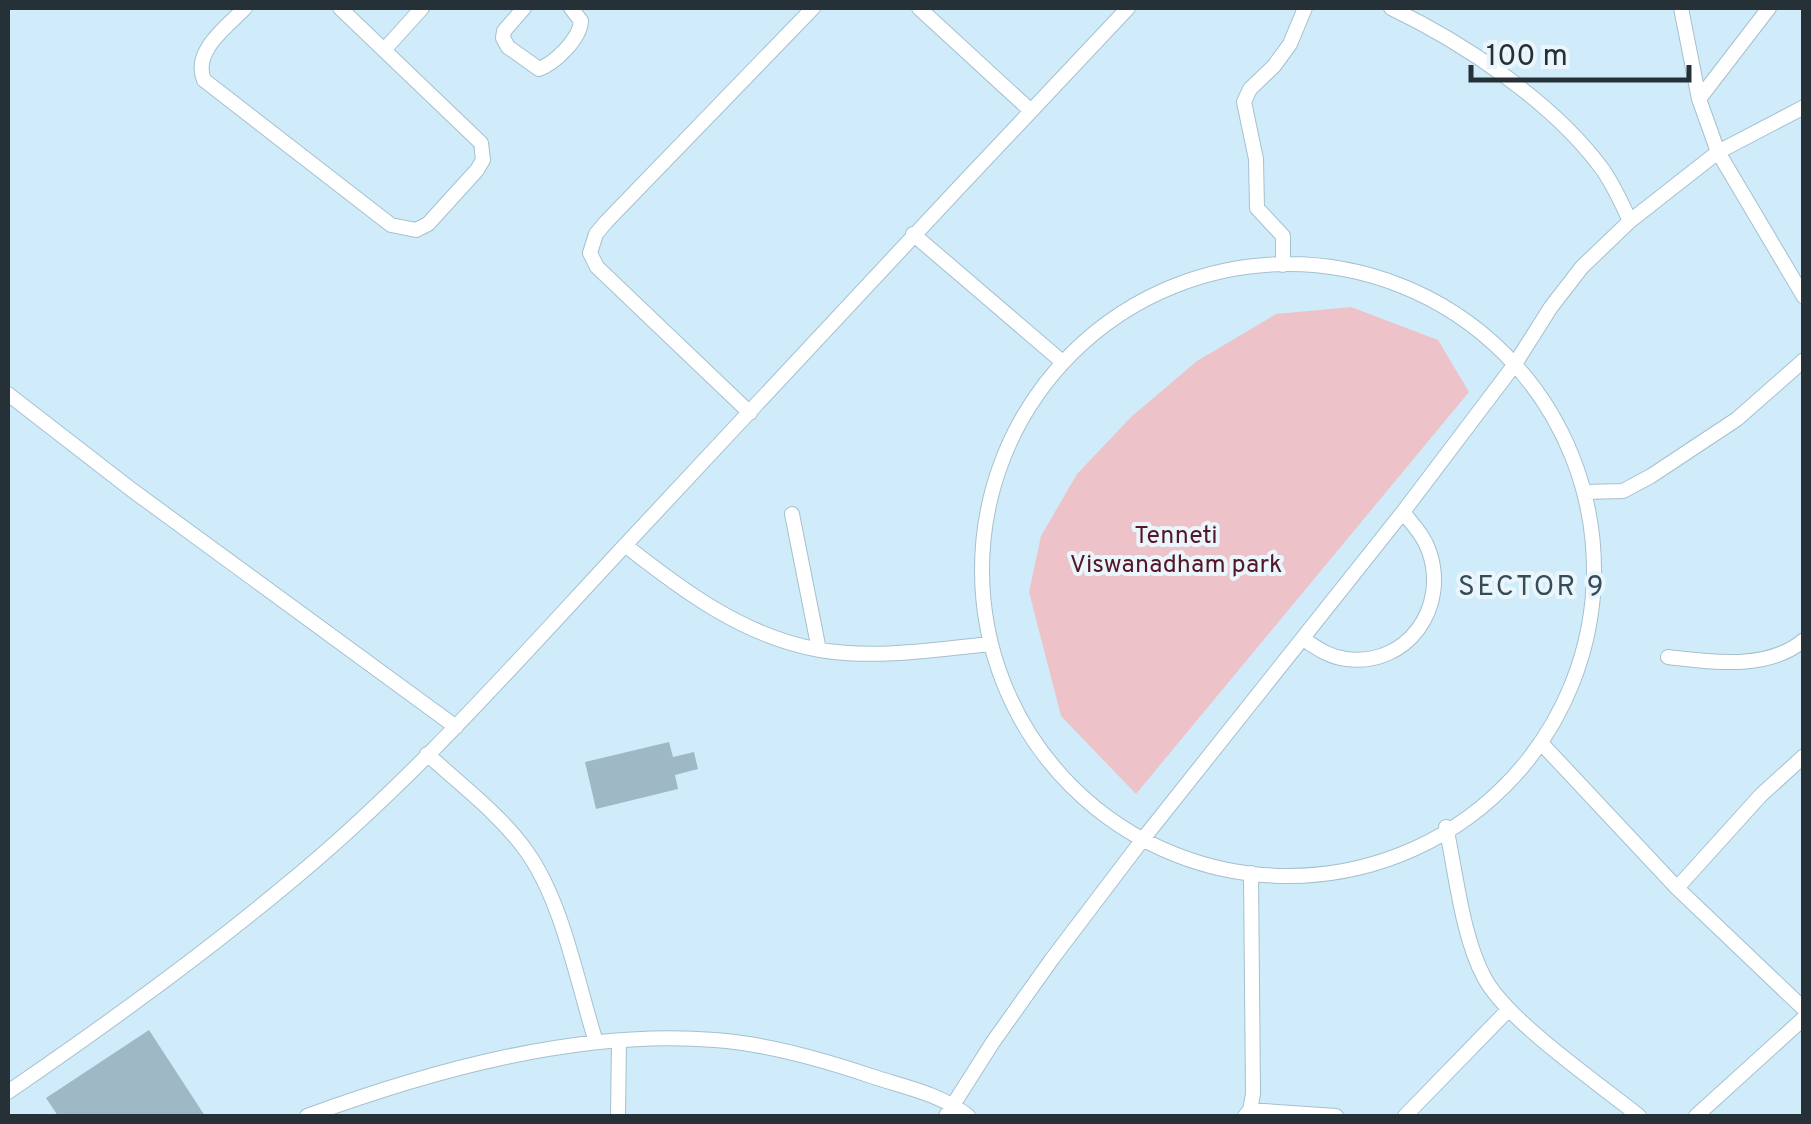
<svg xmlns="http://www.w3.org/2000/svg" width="1811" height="1124" viewBox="0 0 1811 1124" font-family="Overpass,sans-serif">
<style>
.green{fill:#edc3c9}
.building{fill:#9eb8c6}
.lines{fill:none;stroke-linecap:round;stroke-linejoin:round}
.minor-casing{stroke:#a5c0ce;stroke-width:16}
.minor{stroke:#fff;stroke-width:14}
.labels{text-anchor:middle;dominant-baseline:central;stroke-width:8;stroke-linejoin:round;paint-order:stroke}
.park-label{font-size:25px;fill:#521827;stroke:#ebf6fc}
.neighbourhood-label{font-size:28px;letter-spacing:2.5px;fill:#354d59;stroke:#ebf6fc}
</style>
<rect width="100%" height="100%" fill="#d0ecfa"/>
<path class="green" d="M1351,307L1438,340L1469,392L1136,794L1061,716L1029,592L1041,536L1077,474L1131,417L1197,361L1276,314Z"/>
<path class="building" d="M669,742L673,757L694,752L698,769L675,775L678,789L596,809L585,762Z
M149,1030L205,1116H58L46,1098Z"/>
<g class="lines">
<defs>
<path id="minor" d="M245,8C227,27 192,51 204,80L391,225L416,230L428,224L477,170L483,160L481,143L340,8
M524,8L504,31L503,38L508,47L539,69C555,63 580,39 581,21L571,8
M919,8L1031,111
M1391,8C1464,43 1551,101 1600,166C1613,183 1621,202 1630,221
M1681,8L1699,99L1718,152L1804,297
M385,49L422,8
M1699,99L1769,8
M913,234L1059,359
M982 570a306 306 0 1 1 612 0a306 306 0 1 1-612 0Z
M1283,265V236L1257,208L1256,159L1244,102L1250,89L1274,66L1290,44L1305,8
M8,394L132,490L456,727
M750,413L597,267L590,253L596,234L606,222L813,8
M1585,492L1623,491L1651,476L1737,419L1804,360
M792,514L819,650
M625,545C683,591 745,637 820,650C876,659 934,650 990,644
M1303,639C1317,648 1329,657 1346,659C1407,667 1449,608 1429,551C1424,536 1413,525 1403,512
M1668,657C1711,662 1767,671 1804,640
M1543,745L1677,888L1804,1009
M427,754C461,785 501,815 527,852C563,903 577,982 596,1042
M1446,827C1456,873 1462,936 1484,977C1506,1020 1598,1083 1639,1116
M1677,888L1761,795L1804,756
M8,1092C103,1027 196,960 285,886C411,783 518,660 629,541C794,363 961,185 1128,8
M1250,1110L1336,1116
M307,1116C433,1070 580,1029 715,1040C768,1044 821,1059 871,1076C904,1087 941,1094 968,1116
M618,1116L619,1041
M946,1116L993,1042L1052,959L1143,839L1403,512L1515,364L1551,307L1582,267L1630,221L1718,152L1804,107
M1245,1116L1250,1110L1253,1094L1251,873
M1405,1116L1509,1009
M1696,1116L1804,1018"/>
</defs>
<use href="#minor" class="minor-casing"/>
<use href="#minor" class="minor"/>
</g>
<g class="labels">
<g class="park-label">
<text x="1176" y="537">Tenneti<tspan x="1176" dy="29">Viswanadham park</tspan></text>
</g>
<g class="neighbourhood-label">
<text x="1532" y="588">SECTOR 9</text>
</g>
</g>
<rect width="1811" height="1124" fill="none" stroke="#263137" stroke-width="20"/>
<path d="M1471 65v15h218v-15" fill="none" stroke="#263137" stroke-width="5"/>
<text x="1486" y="65" font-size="30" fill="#263137" stroke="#ebf6fc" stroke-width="8" paint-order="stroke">100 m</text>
</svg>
